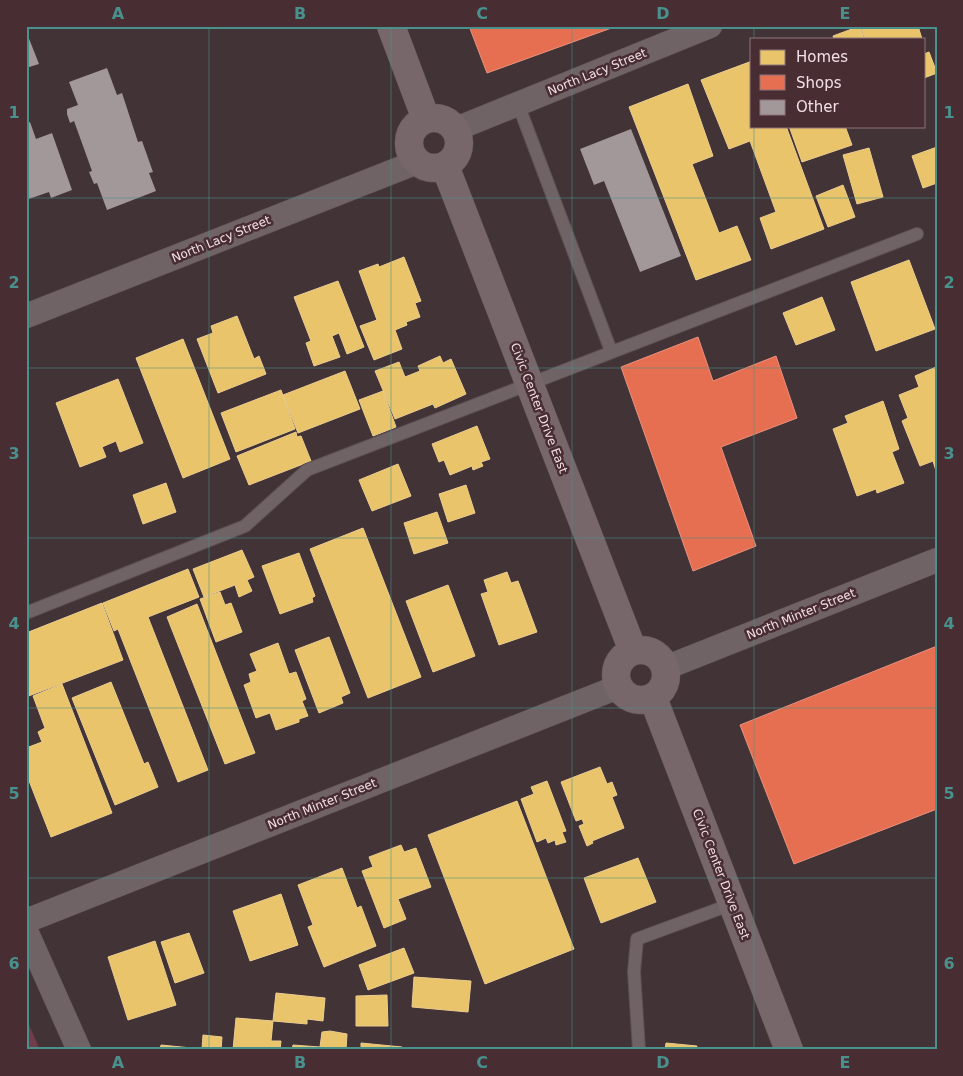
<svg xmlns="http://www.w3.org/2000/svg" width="963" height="1076" viewBox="0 0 963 1076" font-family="'DejaVu Sans',sans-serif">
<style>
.green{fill:#723d4b}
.homes{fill:#e9c46a;stroke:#eccd8f}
.shops{fill:#e76f51;stroke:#eb917d}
.building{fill:#a29799}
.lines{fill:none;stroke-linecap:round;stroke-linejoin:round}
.lane-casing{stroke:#5d5052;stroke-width:14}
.street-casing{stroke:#5d5052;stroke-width:25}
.secondary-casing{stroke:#5d5052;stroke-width:29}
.lane{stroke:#6f6366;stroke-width:12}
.street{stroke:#6f6366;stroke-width:24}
.secondary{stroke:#77676b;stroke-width:28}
.grid{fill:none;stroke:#48918c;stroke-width:1;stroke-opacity:0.55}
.labels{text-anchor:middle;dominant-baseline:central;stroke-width:5;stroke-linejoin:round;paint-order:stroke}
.street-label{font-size:12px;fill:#f4e1e5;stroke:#482d33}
.neatline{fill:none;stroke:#48918c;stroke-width:2}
.grid-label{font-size:16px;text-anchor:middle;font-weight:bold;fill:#48918c}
</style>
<rect width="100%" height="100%" fill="#423336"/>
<path class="green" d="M26,1018L40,1050H26Z"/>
<path class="homes" d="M860,26L864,39H834L833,36Z
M861,26H918L922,39H865Z
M929,52L937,73L924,78V54Z
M752,61V126H786L824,229L771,249L760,218L776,212L750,141L729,149L701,80Z
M688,84L713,156L692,164L719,233L737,226L751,260L696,280L629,107Z
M789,126H845L852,145L802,162Z
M937,147V183L923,188L912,156Z
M869,148L883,197L857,204L843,155Z
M843,185L855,217L828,227L816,196Z
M404,257L421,301L415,303L420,317L406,322L407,325L395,330L402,349L374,360L360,326L377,320L359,271L378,264L379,267Z
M909,260L935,329L876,351L851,282Z
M338,281L364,347L347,354L339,333L332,336L340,357L314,366L306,343L311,341L294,297Z
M822,297L835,330L796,345L783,313Z
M237,316L254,359L259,356L266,374L218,393L197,339L213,333L211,326Z
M183,339L230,459L183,478L136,358Z
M440,356L443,363L451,359L466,394L435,408L433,404L395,419L375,371L399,362L405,377L420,371L418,366Z
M936,367L937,369L936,471L933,461L920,466L902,421L908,418L899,395L919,387L915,376Z
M345,371L360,409L298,433L283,395Z
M118,379L143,443L120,452L116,441L102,447L106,457L80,467L56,403Z
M281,390L295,429L236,452L221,413Z
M383,391L396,427L373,436L359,400Z
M883,401L899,449L892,452L904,483L877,493L876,489L857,496L833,429L848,423L845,416Z
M477,426L490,459L481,462L483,466L473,470L472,466L450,475L444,460L439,462L432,444Z
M296,432L297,437L301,436L311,461L249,485L237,456Z
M398,464L411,496L372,511L359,480Z
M166,483L176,512L143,524L133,495Z
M466,485L475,513L448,522L439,494Z
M437,512L448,543L414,554L404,523Z
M363,528L421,677L368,698L310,549Z
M242,550L254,577L247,580L252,591L239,597L235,585L204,597L193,569Z
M299,553L315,596L312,598L313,602L280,614L262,566Z
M188,569L199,597L148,617L208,770L178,782L118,629L114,631L103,603Z
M507,572L511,583L518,581L537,632L499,645L481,594L488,592L484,580Z
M448,585L475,656L433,672L406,601Z
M220,592L225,605L231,603L242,632L216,642L200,599Z
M102,603L123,660L26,697V633Z
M197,604L255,753L225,764L167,617Z
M329,637L350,693L341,697L343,703L319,713L295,650Z
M278,643L289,674L296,672L306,699L302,701L308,716L299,719V722L276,730L270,713L256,718L244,685L251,682L249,674L257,671L250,654Z
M111,682L144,764L148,762L158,787L115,805L72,698Z
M62,684L112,813L51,837L26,773V748L42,742L38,732L45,728L33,696Z
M600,767L607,784L612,782L617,795L612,797L624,828L592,841L593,843L587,846L579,826L584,824L582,819L576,821L561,782Z
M547,781L566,831L562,832L566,842L556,845L555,840L548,843L546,838L537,842L521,799L534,794L531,787Z
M517,801L574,949L485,984L428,835Z
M401,845L404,852L416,848L431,887L398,899L406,919L384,928L362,871L373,867L369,857Z
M638,858L656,902L601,923L584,878Z
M342,868L357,908L361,906L376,946L324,967L308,927L313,925L298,885Z
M281,894L298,945L250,961L233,911Z
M189,933L204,973L175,983L161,942Z
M155,941L176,1005L128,1020L108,957Z
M404,948L414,973L368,990L359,965Z
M414,977L471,981L468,1012L412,1007Z
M276,993L325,998L323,1021L307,1019V1024L273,1021Z
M387,995L388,1026H356V996Z
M236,1018L273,1021L271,1041H281L280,1050H233Z
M330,1031L347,1034L346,1050H292L293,1045L320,1047L322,1032Z
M203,1035L222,1037L221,1050H160L161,1045L202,1049Z
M361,1043L402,1047V1050H361Z
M666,1043L697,1046L696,1050H665Z"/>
<path class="shops" d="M469,26H617L487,73Z
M698,337L713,381L776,356L797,418L721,447L756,546L693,571L621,367Z
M937,646V809L794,864L740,725Z"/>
<path class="building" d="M28,36L39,64L26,68V37Z
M107,68L117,95L122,93L138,142L142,141L153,172L149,173L156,191L107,210L97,183L94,184L89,172L92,171L74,121L70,123L67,114V109L78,105L69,82Z
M30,122L36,139L52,133L72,190L51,198L49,192L26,200V124Z
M631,129L681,256L640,272L604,181L594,185L580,149Z"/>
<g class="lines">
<defs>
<path id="lane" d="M518,104L611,351
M26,613L245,526L307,470L917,234
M639,1050L634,972L637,939L732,904"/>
<path id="street" d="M456,129L710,26
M26,316L417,162
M665,668L937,560
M26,921L618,687
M26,931L79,1050"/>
<path id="secondary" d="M391,26L426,119
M409 143a25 25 0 1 1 50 0a25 25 0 1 1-50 0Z
M445,166L633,651
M616 675a25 25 0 1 1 50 0a25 25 0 1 1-50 0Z
M653,698L789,1050"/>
</defs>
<use href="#lane" class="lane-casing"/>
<use href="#street" class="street-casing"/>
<use href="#secondary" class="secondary-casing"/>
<use href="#lane" class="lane"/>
<use href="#street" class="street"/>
<use href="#secondary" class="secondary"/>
</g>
<path class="grid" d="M209,26V1050M391,26V1050M572,26V1050M754,26V39M754,126V1050M26,198H937M26,368H937M26,538H937M26,708H937M26,878H937"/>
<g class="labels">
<g class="street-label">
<text transform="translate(597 72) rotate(-22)">North Lacy Street</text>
<text transform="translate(221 239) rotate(-22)">North Lacy Street</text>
<text transform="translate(539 408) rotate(69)">Civic Center Drive East</text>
<text transform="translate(801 614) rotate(-22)">North Minter Street</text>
<text transform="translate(322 804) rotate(-22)">North Minter Street</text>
<text transform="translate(721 874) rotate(69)">Civic Center Drive East</text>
</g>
</g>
<rect width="963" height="1076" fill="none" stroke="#482d33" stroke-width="55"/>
<rect x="750" y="38" width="175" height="90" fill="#482d33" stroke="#8d757a"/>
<rect x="760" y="50" width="25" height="15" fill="#e9c46a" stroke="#8d757a"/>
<text x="796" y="62" font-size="15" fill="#f4e1e5">Homes</text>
<rect x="760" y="75" width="25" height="15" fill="#e76f51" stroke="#8d757a"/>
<text x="796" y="88" font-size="15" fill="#f4e1e5">Shops</text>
<rect x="760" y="100" width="25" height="15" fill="#a29799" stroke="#8d757a"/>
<text x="796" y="112" font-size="15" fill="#f4e1e5">Other</text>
<rect x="28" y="28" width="908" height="1020" class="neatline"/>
<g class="grid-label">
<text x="118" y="19">A</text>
<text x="300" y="19">B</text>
<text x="482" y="19">C</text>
<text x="663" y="19">D</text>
<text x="845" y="19">E</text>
<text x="14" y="118">1</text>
<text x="949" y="118">1</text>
<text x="14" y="288">2</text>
<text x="949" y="288">2</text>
<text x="14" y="459">3</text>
<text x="949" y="459">3</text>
<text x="14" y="629">4</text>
<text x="949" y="629">4</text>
<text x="14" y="799">5</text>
<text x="949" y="799">5</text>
<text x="14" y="969">6</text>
<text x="949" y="969">6</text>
<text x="118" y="1068">A</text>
<text x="300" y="1068">B</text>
<text x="482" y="1068">C</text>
<text x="663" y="1068">D</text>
<text x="845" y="1068">E</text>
</g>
</svg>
